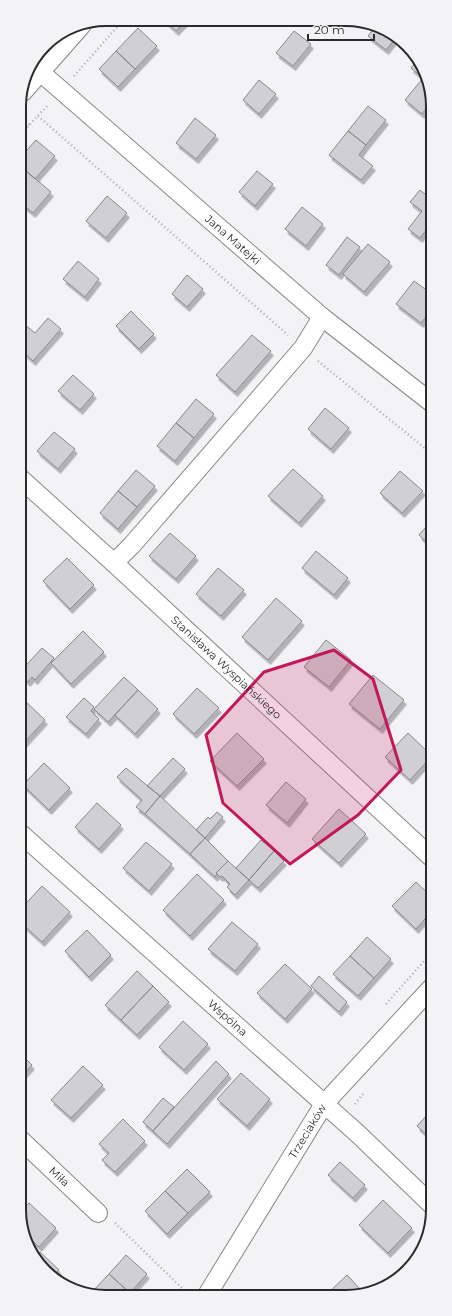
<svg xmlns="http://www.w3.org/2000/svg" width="452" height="1316" viewBox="0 0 452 1316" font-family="Montserrat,sans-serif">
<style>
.building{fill:#d0d0d4;stroke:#87878b;filter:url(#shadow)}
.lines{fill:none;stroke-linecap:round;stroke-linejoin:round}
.street-casing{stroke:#89878b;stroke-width:20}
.secondary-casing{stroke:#89878b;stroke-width:24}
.path{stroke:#a9a8ab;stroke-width:2.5;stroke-dasharray:1 3;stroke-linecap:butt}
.street{stroke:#fff;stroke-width:18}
.secondary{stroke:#fff;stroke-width:22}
.marked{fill:#c2185b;fill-opacity:0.2;stroke:#c2185b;stroke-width:3;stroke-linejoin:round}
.labels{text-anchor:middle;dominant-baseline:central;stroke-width:4;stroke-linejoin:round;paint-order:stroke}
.street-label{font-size:11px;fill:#2b2a2c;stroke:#f3f2f5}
.rim{fill:none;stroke:#2b2a2c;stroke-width:2}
</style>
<defs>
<filter id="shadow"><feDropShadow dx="2.5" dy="4.5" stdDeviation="0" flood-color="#0004"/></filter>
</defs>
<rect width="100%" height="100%" fill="#f3f2f5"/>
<path class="building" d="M163,19L187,20L176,31Z
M375,27L396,38L386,50L368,36Z
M138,28L157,46L135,69L116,51Z
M294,31L311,44L293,66L276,53Z
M116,51L135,69L118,87L99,69Z
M417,61L431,89V102L422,114L405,100L423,78L411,68Z
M259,80L276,94L259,114L243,100Z
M368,106L386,120L366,145L348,131Z
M195,118L216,135L196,159L176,143Z
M348,131L366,145L359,155L373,166L361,180L329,155Z
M36,140L55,156L35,179L19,165V159Z
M19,165L51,192L33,213L19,202Z
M257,171L273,184L255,206L239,192Z
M420,190L431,199V224L420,238L408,229L422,211L410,202Z
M107,196L127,213L106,238L86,221Z
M302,207L323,224L306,246L285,229Z
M347,237L360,247L339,275L326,265Z
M368,244L390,262L364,292L343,274Z
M78,261L99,279L85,297L63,279Z
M187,275L203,289L187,307L172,294Z
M414,281L432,294V310L421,323L396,304Z
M131,311L154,334L139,349L116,326Z
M48,318L61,329L33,361L20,349V329L24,324L35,333Z
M252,335L271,351L235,392L216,375Z
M73,375L94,394L80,410L58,391Z
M196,399L214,414L194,438L176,423Z
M325,408L349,428L331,449L308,429Z
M176,423L194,438L175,461L157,446Z
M54,432L75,449L58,469L37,451Z
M293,469L323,496L299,523L268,496Z
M136,470L155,486L137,507L118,491Z
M400,471L423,491L402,513L380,493Z
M118,491L137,507L118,529L100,513Z
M432,520V547L419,535Z
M170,533L196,556L176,579L149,556Z
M316,551L348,578L334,595L302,568Z
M67,558L94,585L70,609L43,581Z
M218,568L244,590L221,616L196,594Z
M276,598L302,621L268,660L242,637Z
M20,601L24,604L20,609Z
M83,631L104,652L71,684L51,663Z
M326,640L351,660L329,687L304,667Z
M42,648L54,658L35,680L32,677L28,682L20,675V672Z
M373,675L404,700L380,729L349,704Z
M124,677L138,690L108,722L94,709Z
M197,688L219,708L194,734L173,714Z
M138,690L158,709L135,734L115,715Z
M84,698L94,707L91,711L99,719L86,734L66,717Z
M24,700L45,720L23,744L20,741V704Z
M237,733L264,759L237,786L210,761Z
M408,733L432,756L410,780L385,757Z
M173,758L185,769L160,796L147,786Z
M44,763L70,788L49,810L23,785Z
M126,768L160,796L145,814L136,807L142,800L117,777Z
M286,782L306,799L287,823L266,805Z
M160,796L205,838L190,854L145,814Z
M97,803L121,825L99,849L75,827Z
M339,809L366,834L339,863L312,839Z
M217,812L223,817L205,838L196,830L208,817L210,819Z
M205,838L228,861L216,873L217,874L215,877L190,854Z
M261,840L274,851L249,880L236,868Z
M146,842L172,864L149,891L123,868Z
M274,851L284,861L258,888L249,880Z
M228,861L249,880L235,895L227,887L230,884L222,876L220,877L216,873Z
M197,874L224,900L190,936L163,910Z
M416,882L432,897V911L416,929L392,906Z
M42,886L70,912L42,942L20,922V910Z
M232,922L258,944L235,971L208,949Z
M87,930L111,955L89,977L65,951Z
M367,937L391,959L374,978L350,956Z
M350,956L374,978L358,996L333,974Z
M285,964L312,989L285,1019L257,993Z
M137,971L153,986L121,1020L105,1005Z
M319,976L347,1002L339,1012L311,986Z
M153,986L169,1002L137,1035L121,1020Z
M183,1021L208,1044L184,1070L159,1047Z
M20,1053L32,1065L21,1077Z
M216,1061L229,1074L167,1144L153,1131Z
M83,1066L103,1085L71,1118L51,1100Z
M241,1073L270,1099L247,1126L217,1099Z
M163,1098L174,1107L153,1131L143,1122Z
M433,1109V1119L428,1114Z
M428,1114L433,1119V1141L417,1126Z
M123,1119L145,1141L115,1172L102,1160L109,1153L99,1144Z
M340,1162L365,1185L353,1198L328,1175Z
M187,1169L210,1192L188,1213L165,1191Z
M165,1191L188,1213L167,1234L145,1211Z
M383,1200L412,1228L388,1253L359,1225Z
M29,1203L56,1228L39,1247L24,1233L21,1227V1211Z
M40,1252L59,1270L53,1276L45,1272L36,1256Z
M126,1255L147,1274L130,1293L109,1274Z
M109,1274L130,1293L127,1295H91L90,1294Z
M347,1275L361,1290L355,1295H326Z
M361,1290L366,1294L363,1295H355Z"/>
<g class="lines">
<defs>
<g id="street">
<path id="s1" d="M39,71L322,317L432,403"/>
<path id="s2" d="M20,478L114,563L432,858"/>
<path d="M114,563L132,545L303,348L322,317"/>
<path id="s3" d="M20,833L357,1133L433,1206"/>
<path id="s4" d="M21,1140L98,1213"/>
<path id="s5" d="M207,1295L324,1104L433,986"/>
</g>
<path id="secondary" d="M22,90L80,24"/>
</defs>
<use href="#street" class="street-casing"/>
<use href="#secondary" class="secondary-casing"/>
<path class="path" d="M74,76L124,19
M38,116L288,335
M19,117L29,125
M19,136L48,105
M318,361L432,454
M386,1004L432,952
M355,1104L364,1093
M115,1223L188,1294
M236,1295V1288"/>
<use href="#street" class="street"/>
<use href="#secondary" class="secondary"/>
</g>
<path class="marked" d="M334,650L373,679L401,770L358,815L290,864L223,803L206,735L264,672Z"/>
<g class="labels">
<g class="street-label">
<text stroke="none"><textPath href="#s1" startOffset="257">Jana Matejki</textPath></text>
<text stroke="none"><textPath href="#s2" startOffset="280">Stanisława Wyspiańskiego</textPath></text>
<text stroke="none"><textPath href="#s3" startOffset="278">Wspólna</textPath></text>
<text stroke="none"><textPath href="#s5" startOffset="192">Trzeciaków</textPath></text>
<text stroke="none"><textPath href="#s4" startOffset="53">Miła</textPath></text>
</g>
</g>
<path d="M0 0H452V1316H0ZM106 26H346A80 80 0 0 1 426 106V1210A80 80 0 0 1 346 1290H106A80 80 0 0 1 26 1210V106A80 80 0 0 1 106 26Z" fill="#f3f2f5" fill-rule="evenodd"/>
<path class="rim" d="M106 26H346A80 80 0 0 1 426 106V1210A80 80 0 0 1 346 1290H106A80 80 0 0 1 26 1210V106A80 80 0 0 1 106 26Z"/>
<path d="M308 34v6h66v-6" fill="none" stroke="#2b2a2c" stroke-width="2"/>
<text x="314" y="34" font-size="12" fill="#2b2a2c" stroke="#f3f2f5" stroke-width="3" paint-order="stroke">20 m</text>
</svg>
